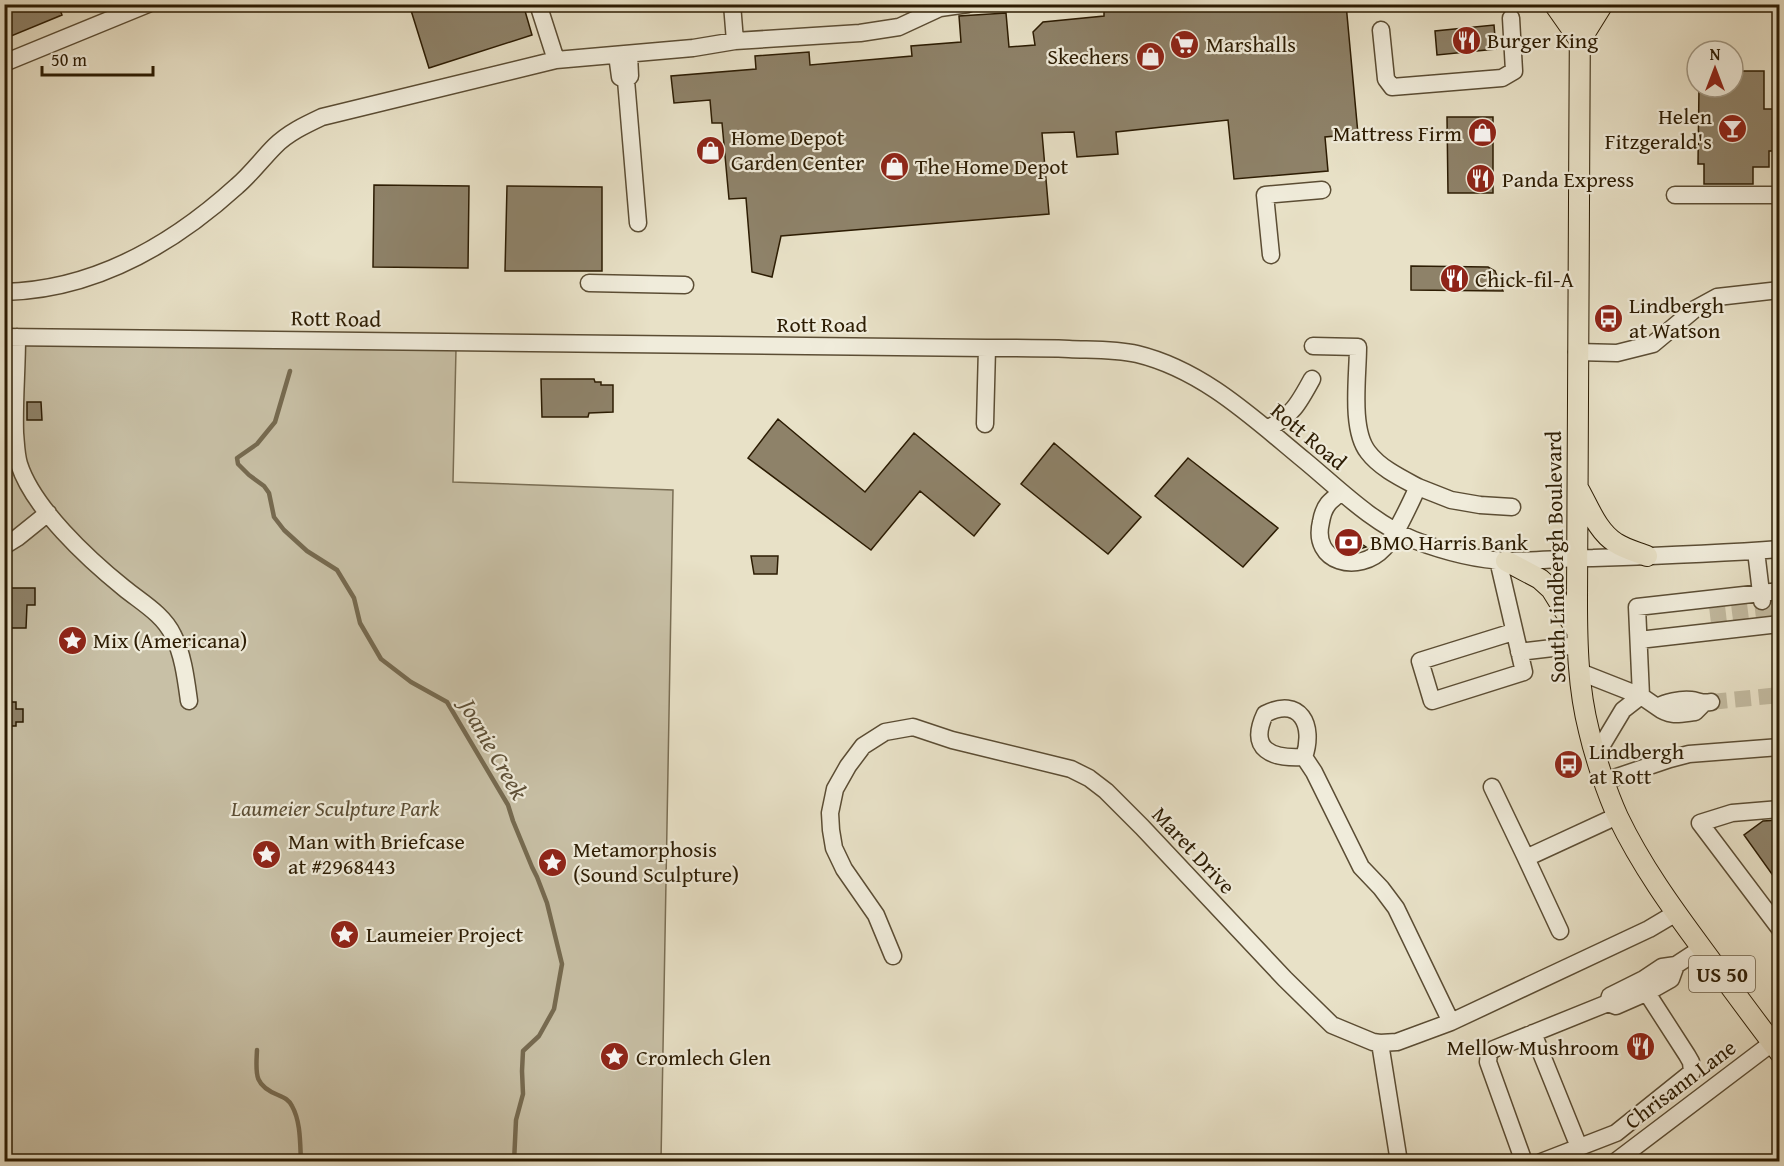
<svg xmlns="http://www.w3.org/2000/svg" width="1784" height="1166" viewBox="0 0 1784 1166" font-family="'Gentium Book Plus',serif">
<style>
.green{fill:#c8c0a6;stroke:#7a6e54;stroke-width:1.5}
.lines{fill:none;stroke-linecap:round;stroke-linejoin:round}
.stream{stroke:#766a50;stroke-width:4.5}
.building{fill:#8e8269;stroke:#2c1c03;stroke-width:1.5}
.minor-tunnel{stroke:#c2baa0;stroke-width:16;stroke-dasharray:16 8;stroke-linecap:butt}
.minor-casing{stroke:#5b4d34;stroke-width:19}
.major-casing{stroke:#2c1c03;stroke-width:22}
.minor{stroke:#f0ecdb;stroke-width:16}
.major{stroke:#e8e1c7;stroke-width:20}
.labels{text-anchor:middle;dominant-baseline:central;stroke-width:4.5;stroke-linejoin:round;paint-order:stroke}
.shield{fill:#f0ecdb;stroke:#675a44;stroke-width:1.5}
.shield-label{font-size:21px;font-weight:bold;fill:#2c1c03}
.poi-label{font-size:22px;fill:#2c1c03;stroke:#f0ecdb;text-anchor:start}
.street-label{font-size:22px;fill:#2c1c03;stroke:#f0ecdb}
.park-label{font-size:22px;font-style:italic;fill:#5b4d34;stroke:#f0ecdb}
.water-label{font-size:24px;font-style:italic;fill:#5e5037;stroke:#f0ecdb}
</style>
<rect width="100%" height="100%" fill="#e8e1c7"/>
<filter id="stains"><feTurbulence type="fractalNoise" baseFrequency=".00333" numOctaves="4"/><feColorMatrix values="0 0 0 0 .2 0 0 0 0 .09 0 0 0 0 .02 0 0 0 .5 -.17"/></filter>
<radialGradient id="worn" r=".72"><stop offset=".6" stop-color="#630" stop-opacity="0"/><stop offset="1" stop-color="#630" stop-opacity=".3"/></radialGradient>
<path class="green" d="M5,345L456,349L453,482L673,490L661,1161L5,1162Z"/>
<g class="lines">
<path class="stream" d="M290,371L275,422L257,444L237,458L238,464L249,475L264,486L269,493L274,517L284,530L307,551L337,570L354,598L360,623L381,659L411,682L447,702L508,805L513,821L532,867L537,877L547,903L562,964L554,1009L539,1036L523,1051L522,1071L523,1094L516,1120L514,1162
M257,1050C256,1073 253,1085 278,1095C285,1098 289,1100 292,1106C301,1122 300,1144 301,1162"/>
</g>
<path class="building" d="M4,4H58L62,15L4,39Z
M409,4H523L532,35L429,68Z
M1104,4H1346L1358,134L1325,137L1328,171L1234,179L1228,120L1116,132L1118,154L1077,157L1074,132L1042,133L1049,214L781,236L772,277L752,272L746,198L729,199L722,123H712L710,100L674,103L671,76L756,69L755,56L809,52L810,65L912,56L911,46L961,42L959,16L1006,13L1009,47L1035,45L1033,32L1043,22L1104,16Z
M1494,25L1496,49L1437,55L1435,31Z
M1733,71H1764V109H1779V127H1774V151H1769V167H1753V184H1704V164H1698L1699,87H1733Z
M1447,117H1493V193H1448Z
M374,185L469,186L468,268L373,267Z
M507,186L602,187V271H505Z
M1411,266L1488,267L1495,271L1503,291L1411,290Z
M541,379H594L595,382H601V385H613V412L589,413L588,417H542Z
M27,402H41L42,420H27Z
M778,419L865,492L914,433L1000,504L974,536L920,491L871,550L748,458Z
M1054,443L1141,517L1108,554L1021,484Z
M1188,458L1278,528L1243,567L1155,496Z
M1344,532L1366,547L1350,552L1341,549L1339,540Z
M751,556H778L777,574H754Z
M10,588H35V605H27L26,628H9Z
M4,702H16V709H23V722H16V726H4Z
M1779,820V884L1744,835L1763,821Z"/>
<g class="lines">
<path class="minor-tunnel" d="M1762,601L1764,618
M1739,604L1741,620
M1717,606L1719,623
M1711,702L1780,695"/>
<defs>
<path id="minor" d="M538,4L556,60L693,48L735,41L860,33L899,27L940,8L968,4
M732,4L735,41
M1381,30L1386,79L1392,87L1502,78L1514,71L1511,18
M617,55L620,77L626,80L630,76L629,54
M4,63L148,4
M626,80L638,223
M1675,195H1776L1780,192
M1271,255L1265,195L1322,190
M589,283L685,285
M4,292C95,290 172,245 237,186C251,174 262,159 275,146C288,133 305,125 322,117L556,60
M4,337L987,348C1014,348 1042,348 1069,349C1091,350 1115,349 1137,354C1203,370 1253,418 1304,460C1338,488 1372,523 1414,540C1443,551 1476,560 1507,561C1536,561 1565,558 1593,558C1656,556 1718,554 1780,549
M17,337C17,369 14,401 15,433C16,443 16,454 19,464C33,508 88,559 124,588C141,602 163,614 173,635C183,654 186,679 189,701
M1313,346L1358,347C1358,376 1350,429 1368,452C1380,468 1401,478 1418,487C1409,505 1397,534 1384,548C1359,575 1311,563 1321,522C1322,516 1324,509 1328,504C1331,500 1337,496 1341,492
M1577,352L1617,353L1653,344L1695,309L1717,297L1780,290
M985,424L987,348
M1267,429C1292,416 1299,403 1312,379
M1418,487L1451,500L1480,505L1512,507
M4,546L17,538L48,513
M1756,551L1762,601
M1498,560L1524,672L1432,701L1420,661L1513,632
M1639,640L1780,624
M1519,652L1578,645
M1580,672L1641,696L1623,710L1596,755
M1711,702C1703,704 1699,701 1691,700C1680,699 1666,702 1657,707L1641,696L1637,607L1780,591
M1657,707C1670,717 1679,714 1695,712L1703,704
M1304,757C1272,759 1248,750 1265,714C1300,696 1315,725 1304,757L1314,772L1361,867L1381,888L1396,908L1451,1022
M1605,781L1670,759L1689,754L1780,747
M1492,787L1526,858L1617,816
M1780,809L1732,813L1700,823L1780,929
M1526,858L1560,931
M893,956L876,915L844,869L834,848L831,830L830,813L835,789L848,766L863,746L885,732L913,727L952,740L1071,769L1089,778L1106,791L1142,827L1285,979L1332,1025L1373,1042L1380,1043L1397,1042L1451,1022L1649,929L1676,913
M1608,1003L1610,996L1644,979L1662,967L1676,965L1702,948
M1533,1033L1579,1147
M1380,1043L1399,1162
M1524,1162L1488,1062L1489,1053L1494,1049L1608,1003L1616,1006L1648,992L1671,979L1676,965
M1541,1162L1616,1133L1692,1072L1691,1062L1687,1055L1647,993
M1615,1162L1772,1043L1780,1036"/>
<path id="major" d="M1554,4L1580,41
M1580,4L1577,600C1577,644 1578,688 1589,731C1595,757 1607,793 1618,817C1641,865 1672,908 1704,951C1729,985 1754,1019 1780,1053
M1580,41L1603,4
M1578,488C1589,507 1597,531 1616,543C1625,549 1637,552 1647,556
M1506,561L1540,579L1551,589L1577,631"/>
</defs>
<use href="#minor" class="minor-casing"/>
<use href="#major" class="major-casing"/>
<use href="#minor" class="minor"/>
<use href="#major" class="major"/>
</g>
<defs>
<symbol id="restaurant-disc" viewBox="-11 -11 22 22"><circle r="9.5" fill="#8f2418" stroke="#f0ecdb"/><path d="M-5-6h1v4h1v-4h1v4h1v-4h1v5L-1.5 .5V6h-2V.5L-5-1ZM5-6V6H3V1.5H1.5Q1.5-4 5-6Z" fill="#fff"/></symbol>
<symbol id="supermarket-disc" viewBox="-11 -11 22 22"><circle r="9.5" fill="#8f2418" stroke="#f0ecdb"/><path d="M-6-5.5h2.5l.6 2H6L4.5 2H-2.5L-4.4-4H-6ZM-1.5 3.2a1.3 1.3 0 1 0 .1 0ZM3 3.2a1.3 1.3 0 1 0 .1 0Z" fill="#fff"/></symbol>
<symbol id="shop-disc" viewBox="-11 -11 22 22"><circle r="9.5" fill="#8f2418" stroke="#f0ecdb"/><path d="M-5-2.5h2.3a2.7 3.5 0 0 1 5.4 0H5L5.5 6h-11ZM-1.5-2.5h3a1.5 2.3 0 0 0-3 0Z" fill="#fff"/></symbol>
<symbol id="bar-disc" viewBox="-11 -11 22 22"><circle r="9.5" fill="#8f2418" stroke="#f0ecdb"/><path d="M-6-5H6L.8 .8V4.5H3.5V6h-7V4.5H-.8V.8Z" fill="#fff"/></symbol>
<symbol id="bus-disc" viewBox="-11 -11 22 22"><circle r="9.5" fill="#8f2418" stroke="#f0ecdb"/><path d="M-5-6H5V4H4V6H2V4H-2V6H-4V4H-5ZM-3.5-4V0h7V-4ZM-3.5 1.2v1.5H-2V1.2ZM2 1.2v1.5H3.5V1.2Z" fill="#fff"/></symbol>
<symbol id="bank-disc" viewBox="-11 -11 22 22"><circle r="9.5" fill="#8f2418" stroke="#f0ecdb"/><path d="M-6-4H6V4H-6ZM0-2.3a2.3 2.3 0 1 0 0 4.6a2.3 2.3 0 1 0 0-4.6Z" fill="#fff"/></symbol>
<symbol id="sight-disc" viewBox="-11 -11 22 22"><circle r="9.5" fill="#8f2418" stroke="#f0ecdb"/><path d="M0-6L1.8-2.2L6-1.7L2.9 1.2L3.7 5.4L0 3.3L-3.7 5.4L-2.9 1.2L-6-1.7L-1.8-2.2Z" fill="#fff"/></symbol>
</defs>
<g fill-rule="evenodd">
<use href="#restaurant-disc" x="1450" y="24" width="33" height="33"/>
<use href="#supermarket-disc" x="1168" y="28" width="33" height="33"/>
<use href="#shop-disc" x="1134" y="40" width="33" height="33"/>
<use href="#bar-disc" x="1716" y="112" width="33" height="33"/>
<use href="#shop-disc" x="1466" y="116" width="33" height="33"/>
<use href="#shop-disc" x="694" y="134" width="33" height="33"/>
<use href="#shop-disc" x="878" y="150" width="33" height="33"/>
<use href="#restaurant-disc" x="1464" y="162" width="33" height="33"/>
<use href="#restaurant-disc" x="1438" y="262" width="33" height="33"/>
<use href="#bus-disc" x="1592" y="302" width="33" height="33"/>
<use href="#bank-disc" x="1332" y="526" width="33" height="33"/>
<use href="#sight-disc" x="56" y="624" width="33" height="33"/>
<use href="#bus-disc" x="1552" y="748" width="33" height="33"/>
<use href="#sight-disc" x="250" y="838" width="33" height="33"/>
<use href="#sight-disc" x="536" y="846" width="33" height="33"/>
<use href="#sight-disc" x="328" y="918" width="33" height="33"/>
<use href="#restaurant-disc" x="1624" y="1030" width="33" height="33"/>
<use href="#sight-disc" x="598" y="1040" width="33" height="33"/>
</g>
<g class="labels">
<rect class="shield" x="1689" y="956" width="66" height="36" rx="4.5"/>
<g class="shield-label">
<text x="1722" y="974">US 50</text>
</g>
<g class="poi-label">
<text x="1487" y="40">Burger King</text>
<text x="1206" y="44">Marshalls</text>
<text x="1129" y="56" text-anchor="end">Skechers</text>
<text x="1712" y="116" text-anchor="end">Helen<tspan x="1712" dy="25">Fitzgerald's</tspan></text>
<text x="1462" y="133" text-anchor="end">Mattress Firm</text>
<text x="731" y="137">Home Depot<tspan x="731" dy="25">Garden Center</tspan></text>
<text x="915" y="166">The Home Depot</text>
<text x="1502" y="179">Panda Express</text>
<text x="1475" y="279">Chick-fil-A</text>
<text x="1629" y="305">Lindbergh<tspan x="1629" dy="25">at Watson</tspan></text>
<text x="1370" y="542">BMO Harris Bank</text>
<text x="93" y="640">Mix (Americana)</text>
<text x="1589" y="751">Lindbergh<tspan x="1589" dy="25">at Rott</tspan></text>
<text x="288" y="841">Man with Briefcase<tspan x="288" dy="25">at #2968443</tspan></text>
<text x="573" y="849">Metamorphosis<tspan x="573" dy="25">(Sound Sculpture)</tspan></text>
<text x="366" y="934">Laumeier Project</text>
<text x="1619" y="1047" text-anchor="end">Mellow Mushroom</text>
<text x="636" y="1057">Cromlech Glen</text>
</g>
<g class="street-label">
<text transform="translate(336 318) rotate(1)">Rott Road</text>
<text x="822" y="324">Rott Road</text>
<text transform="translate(1309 436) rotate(40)">Rott Road</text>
<text transform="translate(1555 557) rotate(-91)">South Lindbergh Boulevard</text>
<text transform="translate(1194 850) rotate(47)">Maret Drive</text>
<text transform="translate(1680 1084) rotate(-37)">Chrisann Lane</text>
</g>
<g class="park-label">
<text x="335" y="808">Laumeier Sculpture Park</text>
</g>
<g class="water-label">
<text transform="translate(494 749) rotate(60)">Joanie Creek</text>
</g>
</g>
<rect width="1784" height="1166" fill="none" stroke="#e8e1c7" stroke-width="24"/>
<rect x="6" y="6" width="1772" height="1154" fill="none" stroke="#2c1c03" stroke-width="3"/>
<rect x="12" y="12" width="1760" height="1142" fill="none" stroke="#2c1c03" stroke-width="1.5"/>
<g transform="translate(1715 69)"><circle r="28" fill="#f0ecdb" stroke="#a29985" stroke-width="1.5"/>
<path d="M0-4.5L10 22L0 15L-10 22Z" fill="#8f2418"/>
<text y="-9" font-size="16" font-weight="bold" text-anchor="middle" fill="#2c1c03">N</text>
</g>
<path d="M42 66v9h111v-9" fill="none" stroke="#2c1c03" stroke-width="3"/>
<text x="51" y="66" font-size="18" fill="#2c1c03" stroke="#f0ecdb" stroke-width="4.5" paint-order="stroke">50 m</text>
<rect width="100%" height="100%" filter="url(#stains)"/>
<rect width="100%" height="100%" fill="url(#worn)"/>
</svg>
